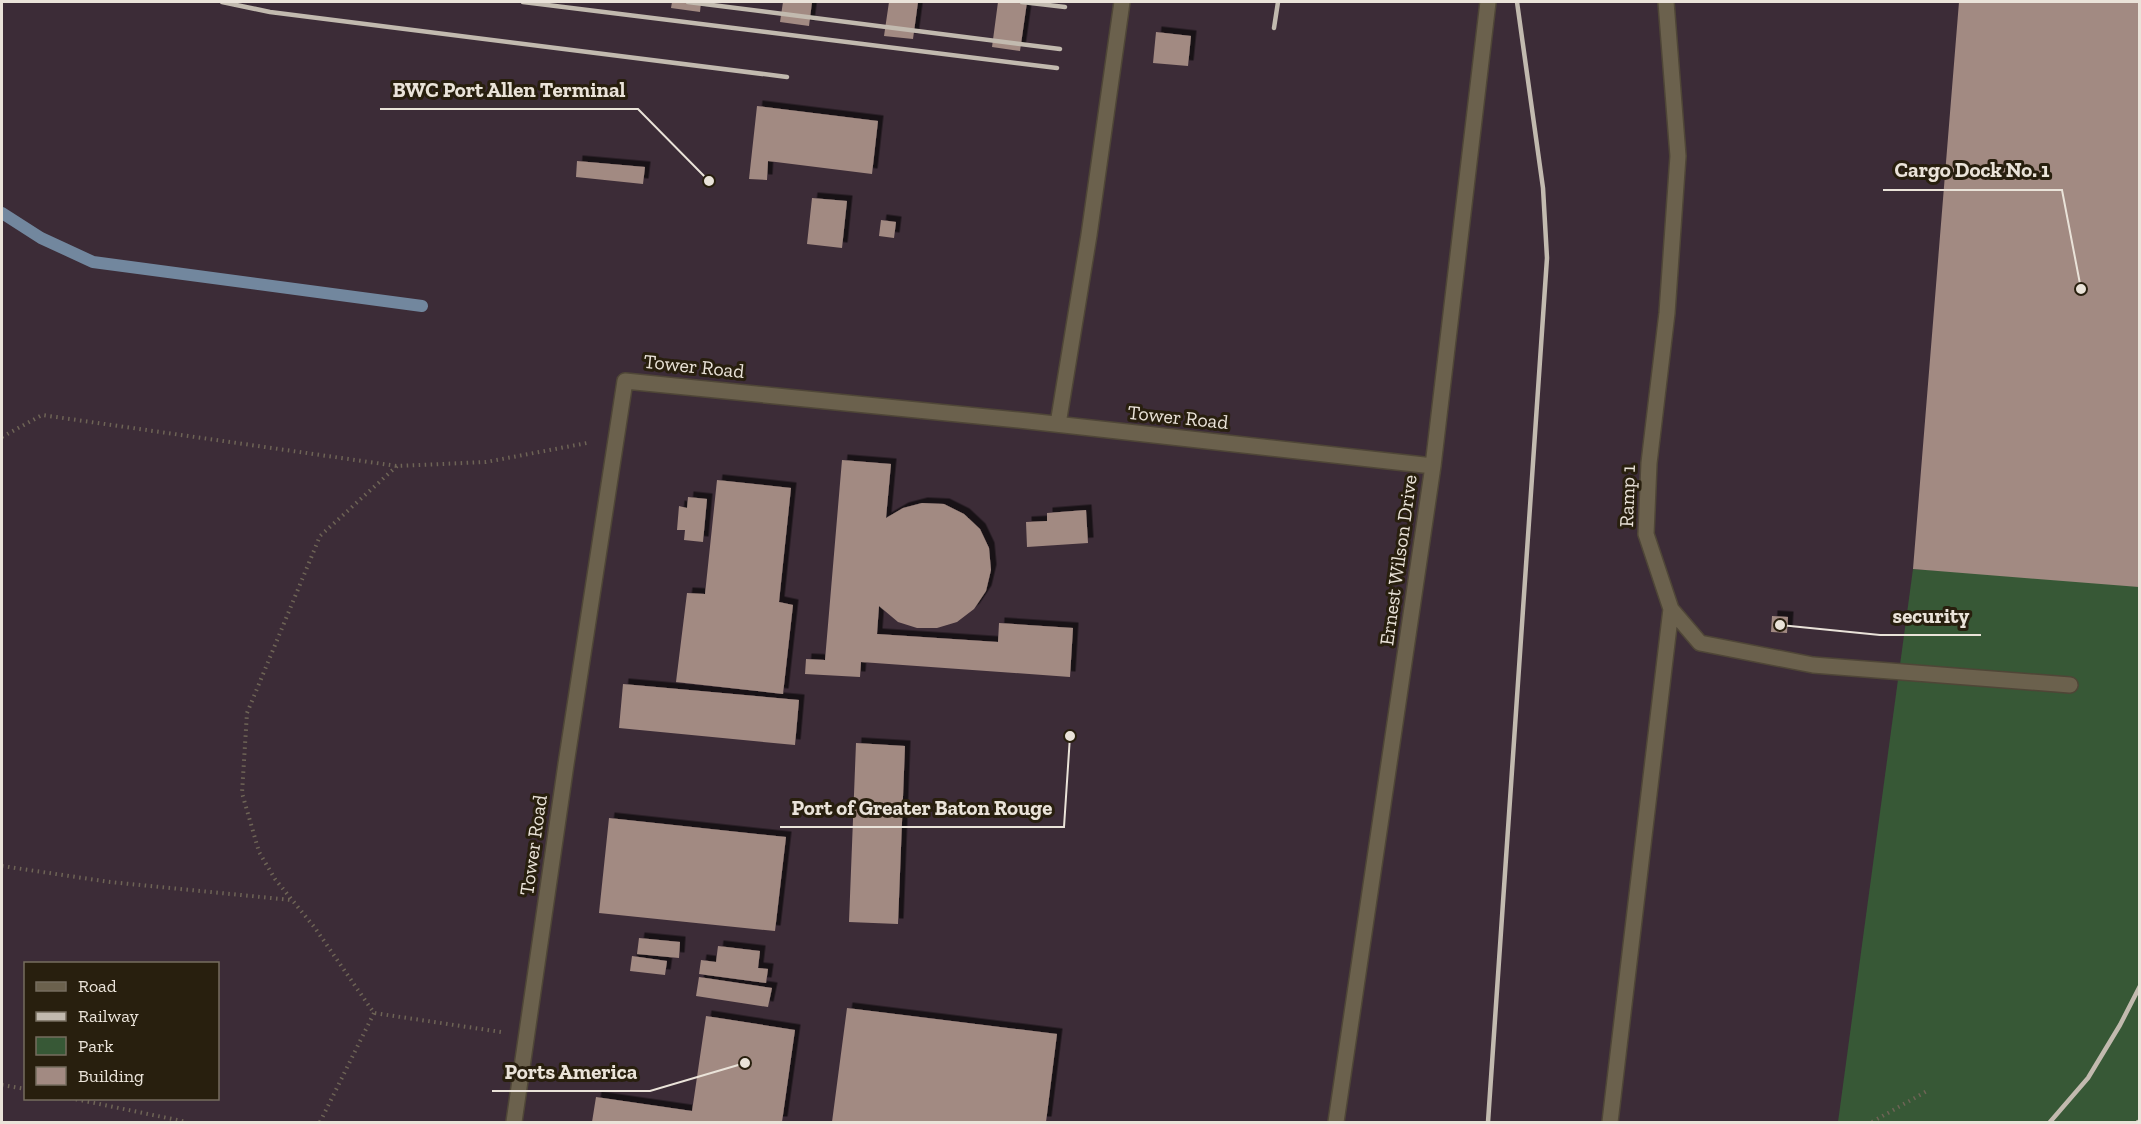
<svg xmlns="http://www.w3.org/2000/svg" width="2141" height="1124" viewBox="0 0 2141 1124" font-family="'Zilla Slab',serif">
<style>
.industrial{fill:#3c2c37;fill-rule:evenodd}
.green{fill:#375836}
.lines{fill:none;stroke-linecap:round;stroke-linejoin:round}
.stream{stroke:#72879e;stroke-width:12}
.building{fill:#a28a82;filter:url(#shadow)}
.minor-casing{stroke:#4f4637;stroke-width:18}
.path{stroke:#6e6456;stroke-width:4;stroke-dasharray:1.5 4.5;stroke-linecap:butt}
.minor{stroke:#6b614d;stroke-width:15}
.rail{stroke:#c2baaf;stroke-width:4.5}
.labels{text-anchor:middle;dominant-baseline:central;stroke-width:6;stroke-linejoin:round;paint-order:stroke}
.street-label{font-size:20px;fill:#eae3d9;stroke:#281f0e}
.leader{fill:none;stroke:#eae3d9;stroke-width:2}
.callout-dot{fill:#eae3d9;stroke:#281f0e;stroke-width:2}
.callout-label{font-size:21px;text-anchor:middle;font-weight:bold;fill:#eae3d9;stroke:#281f0e;stroke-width:6;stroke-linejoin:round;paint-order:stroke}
</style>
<defs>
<filter id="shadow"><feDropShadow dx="5.5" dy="-5.5" stdDeviation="0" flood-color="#0009"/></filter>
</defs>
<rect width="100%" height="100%" fill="#322818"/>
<path class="industrial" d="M2,2H2139V1122H2ZM26,964H218V1098H26Z"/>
<path class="green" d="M1913,569L2139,583V1122H1838Z"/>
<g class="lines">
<path class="stream" d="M2,213L41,238L93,262L422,306"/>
</g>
<path class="building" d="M672,2H701L700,12L671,8Z
M783,2H812L809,26L780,22Z
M889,2H918L913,39L884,36Z
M998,2H1027L1020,51L992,47Z
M1959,2H2139V587L1913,569Z
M1156,32L1191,36L1188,66L1153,63Z
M757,106L878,121L872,174L768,161L767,180L749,179Z
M577,161L645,167L643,184L576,177Z
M812,198L847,201L842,248L807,244Z
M881,220L896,222L894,238L879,236Z
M842,460L891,464L886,518L903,508L922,503L944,504L964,514L980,529L989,548L991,570L986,591L974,609L957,622L937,628H917L898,622L879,606L877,634L998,642L999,623L1073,628L1070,677L861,662L860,677L805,674L806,659L825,660Z
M717,480L791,488L779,602L793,605L783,694L676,682L687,593L705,594Z
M688,497L707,499L703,542L684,540L685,530H677L679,506L687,508Z
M1086,510L1088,543L1027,547L1026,522L1047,521V513Z
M1772,616L1788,617L1787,633L1771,632Z
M623,684L799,700L795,745L619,728Z
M856,743L905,746L898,924L849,922Z
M609,818L786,837L775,931L599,913Z
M639,938L680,942L679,958L637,954Z
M718,946L760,951L758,968L768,969L766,983L699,974L701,960L716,962Z
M632,956L667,961L665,975L630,971Z
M699,977L772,988L768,1007L696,996Z
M847,1008L1057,1034L1046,1122H832Z
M706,1016L795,1030L782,1122H592L596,1097L692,1111Z"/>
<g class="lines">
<defs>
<path id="minor" d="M1666,2L1678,156L1667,313L1649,463L1646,534L1671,609L1700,643L1813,665L2070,685
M1058,424L1089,235L1122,2
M514,1122L566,764L625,381L1028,421L1433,466
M1336,1122L1433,466L1488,2
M1610,1122L1671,609"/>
</defs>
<use href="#minor" class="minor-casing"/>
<path class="path" d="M2,437L42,415L397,466L486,462L587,443
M397,466L320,536L247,713L242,793L259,852L275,879L315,928L374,1013L501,1032
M2,866L110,882L291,900
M2,1085L26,1089
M70,1098L187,1122
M320,1122L374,1013
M1872,1122L1927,1091"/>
<use href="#minor" class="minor"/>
<path class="rail" d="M222,2L270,12L787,77
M523,2L1057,68
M688,2L1060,49
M1022,2L1065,7
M1274,28L1278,2
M1488,1122L1547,258L1543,188L1517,2
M2050,1122L2088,1078L2120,1025L2140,986
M2138,1122H2140"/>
</g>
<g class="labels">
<g class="street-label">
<text transform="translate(694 366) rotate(6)">Tower Road</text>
<text transform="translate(1178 417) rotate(6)">Tower Road</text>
<text transform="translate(1627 496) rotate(-88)">Ramp 1</text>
<text transform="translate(1398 560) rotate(-82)">Ernest Wilson Drive</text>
<text transform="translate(533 845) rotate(-82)">Tower Road</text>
</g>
</g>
<path class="leader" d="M709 181L638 109H380M2081 289L2062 190H1883M1780 625L1880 635H1981M1070 736L1064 827H780M745 1063L650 1091H492"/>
<g class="callout-dot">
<circle cx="709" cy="181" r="6"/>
<circle cx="2081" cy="289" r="6"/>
<circle cx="1780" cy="625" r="6"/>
<circle cx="1070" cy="736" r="6"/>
<circle cx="745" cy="1063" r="6"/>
</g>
<g class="callout-label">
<text x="509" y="97">BWC Port Allen Terminal</text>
<text x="1972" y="177">Cargo Dock No. 1</text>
<text x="1931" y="623">security</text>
<text x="922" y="815">Port of Greater Baton Rouge</text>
<text x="571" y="1079">Ports America</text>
</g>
<rect width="2141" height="1124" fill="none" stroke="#eae3d9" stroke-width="6"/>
<rect x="24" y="962" width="195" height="138" fill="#281f0e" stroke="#766d5f" stroke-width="1.5"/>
<rect x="36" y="982" width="30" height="9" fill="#6b614d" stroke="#766d5f" stroke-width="1.5"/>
<text x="78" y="992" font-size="18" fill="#eae3d9">Road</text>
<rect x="36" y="1012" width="30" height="9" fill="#c2baaf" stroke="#766d5f" stroke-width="1.5"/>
<text x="78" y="1022" font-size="18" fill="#eae3d9">Railway</text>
<rect x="36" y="1037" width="30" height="18" fill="#375836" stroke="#766d5f" stroke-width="1.5"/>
<text x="78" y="1052" font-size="18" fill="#eae3d9">Park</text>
<rect x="36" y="1067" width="30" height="18" fill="#a28a82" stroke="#766d5f" stroke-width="1.5"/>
<text x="78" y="1082" font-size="18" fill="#eae3d9">Building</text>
</svg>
